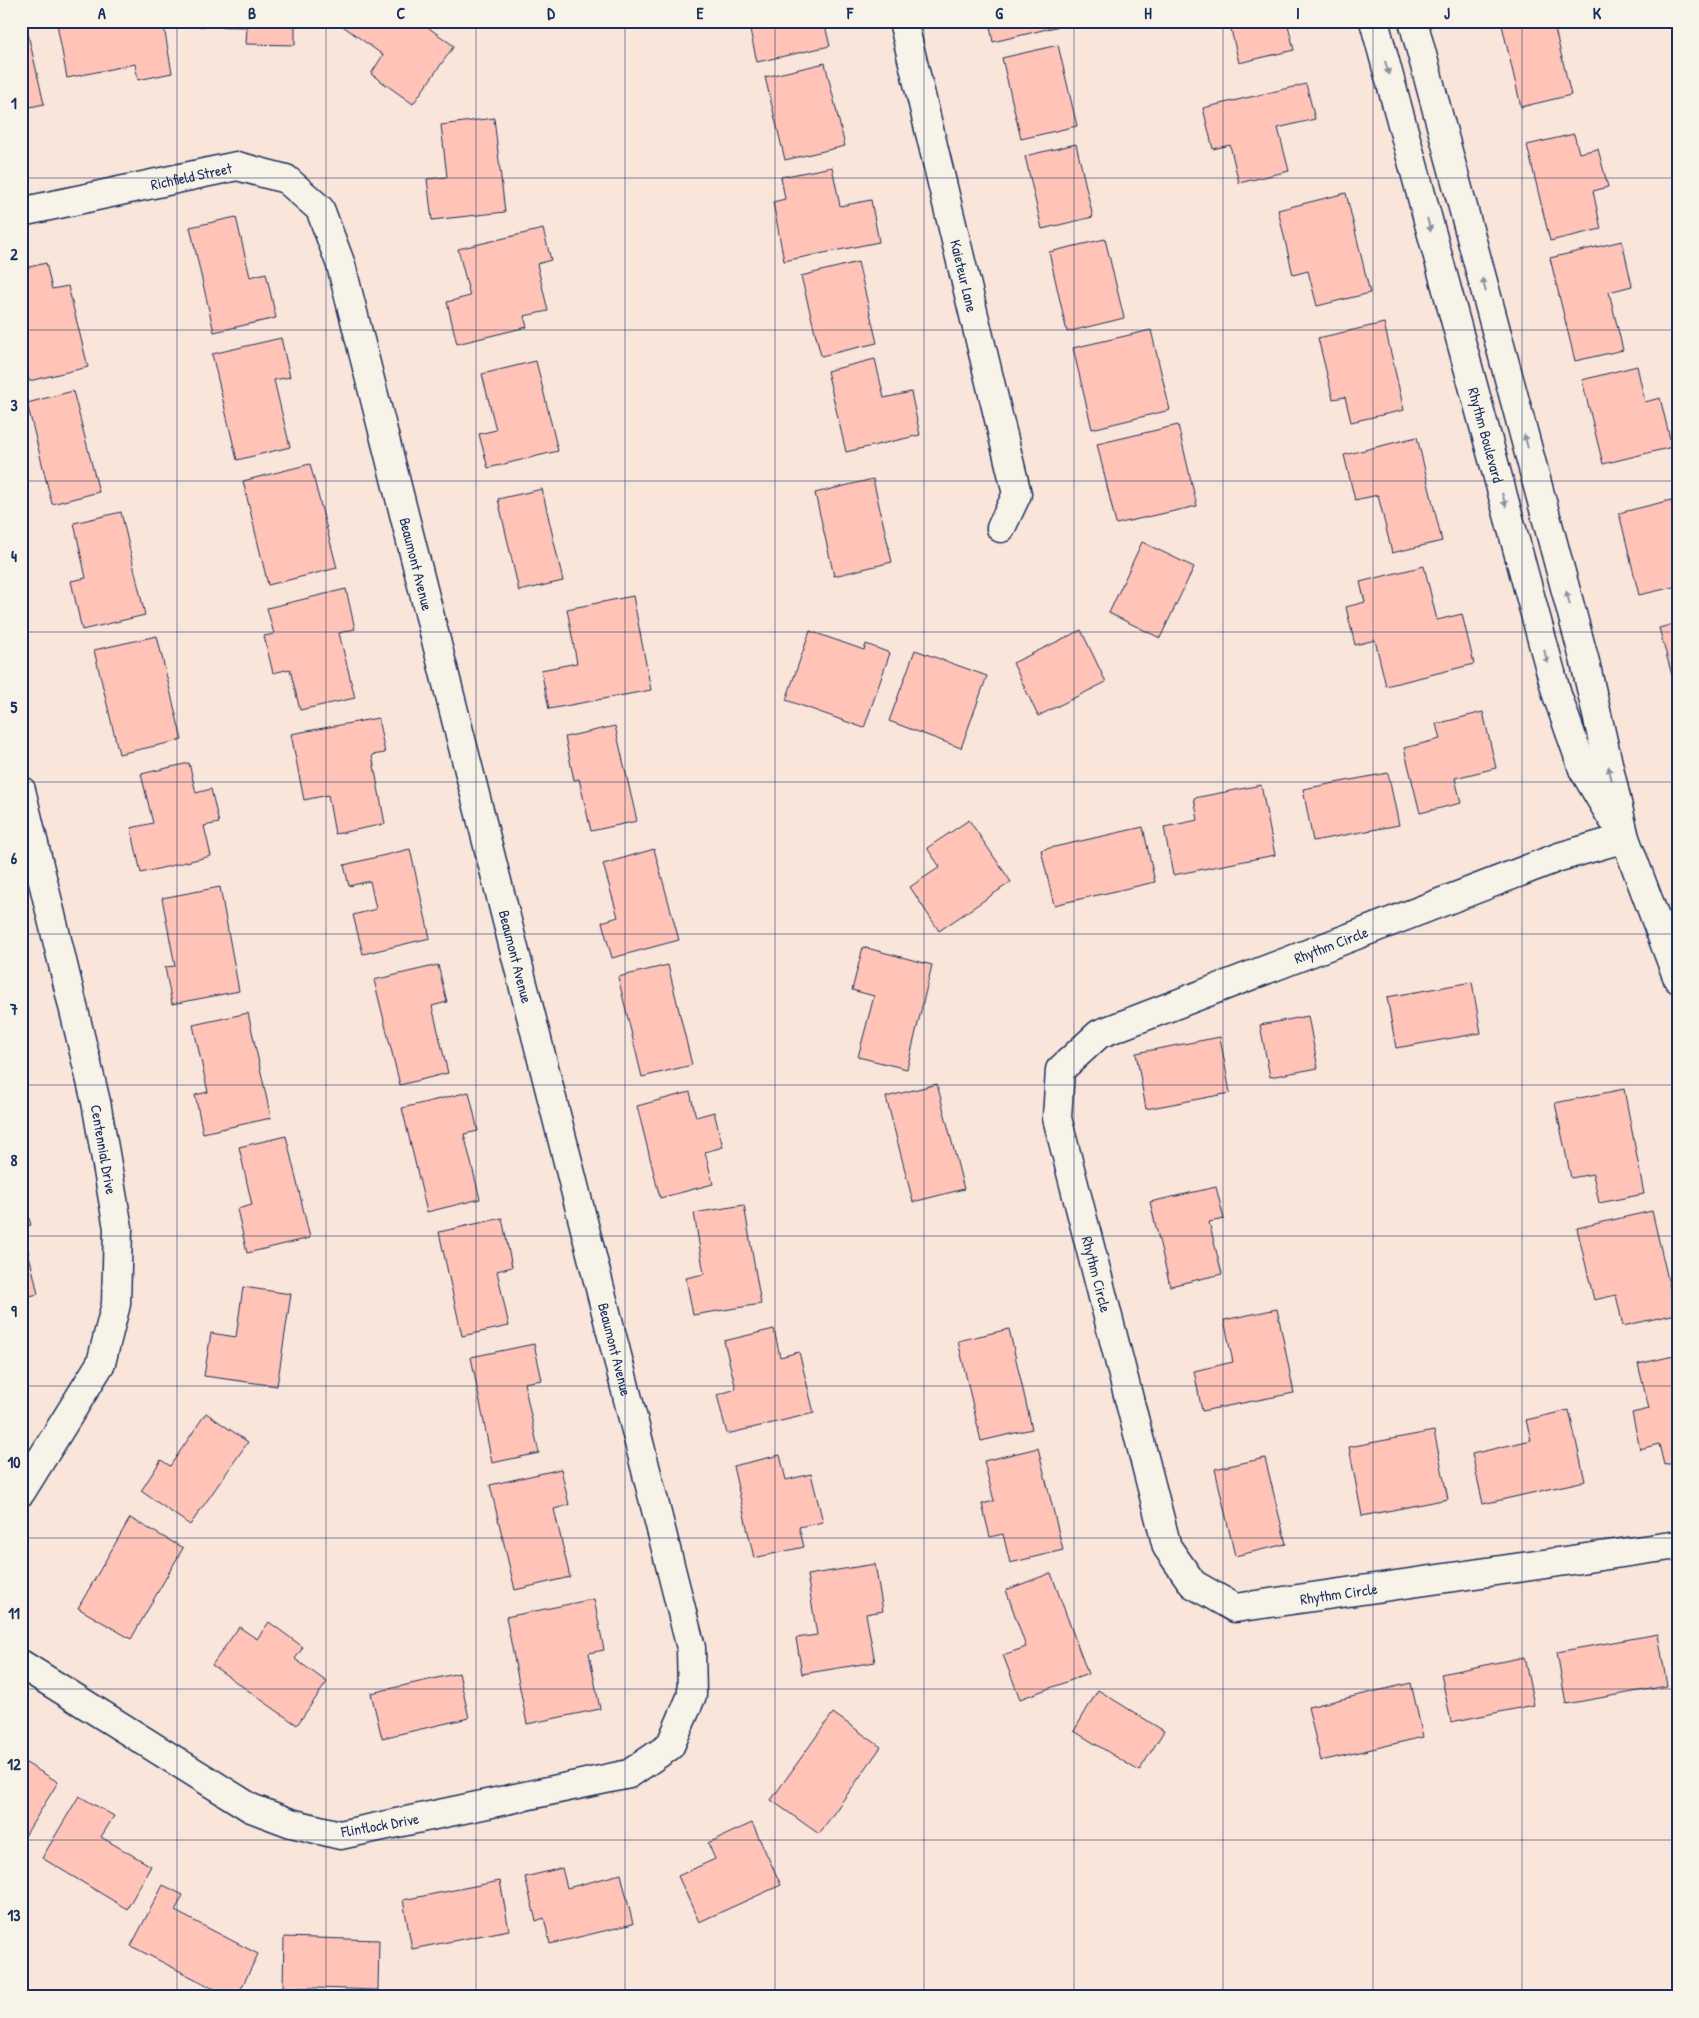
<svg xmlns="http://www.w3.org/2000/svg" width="1699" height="2018" viewBox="0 0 1699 2018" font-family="'Patrick Hand',sans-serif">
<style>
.building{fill:#ffc4b7;stroke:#1b2f5e}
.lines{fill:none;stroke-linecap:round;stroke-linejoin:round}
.minor-casing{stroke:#1b2f5e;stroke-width:31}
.minor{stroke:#f7f3e8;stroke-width:28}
.oneway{fill:#8991a3}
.grid{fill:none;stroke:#1b2f5e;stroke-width:1;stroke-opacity:0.55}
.labels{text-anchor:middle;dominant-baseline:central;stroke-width:4.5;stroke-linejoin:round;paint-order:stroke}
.street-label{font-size:15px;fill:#1b2f5e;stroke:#f7f3e8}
.neatline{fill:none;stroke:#1b2f5e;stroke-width:2}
.grid-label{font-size:16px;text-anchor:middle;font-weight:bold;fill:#1b2f5e}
</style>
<rect width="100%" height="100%" fill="#f9e5d9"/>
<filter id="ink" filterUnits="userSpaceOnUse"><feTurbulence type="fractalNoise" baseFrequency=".02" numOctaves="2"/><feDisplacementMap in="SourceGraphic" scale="10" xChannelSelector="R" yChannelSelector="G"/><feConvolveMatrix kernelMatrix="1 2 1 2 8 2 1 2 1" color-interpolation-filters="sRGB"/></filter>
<g filter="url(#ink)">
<path class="building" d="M21,21H25L44,104L21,109Z
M73,21H163L172,73L138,80L135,64L67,78L57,24Z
M193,21H295V45L246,44L247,27L193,26Z
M342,21H419L454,46L413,104L371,74L383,55L340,24Z
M748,21H800L802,27L824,22L830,46L757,62Z
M989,21H1067L1068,24L993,42Z
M1229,21H1287L1294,50L1239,63Z
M1517,21H1553L1571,95L1521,107L1502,25Z
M1058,45L1077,126L1021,139L1002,58Z
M825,63L845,146L785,160L765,77Z
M1306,84L1315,119L1278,128L1289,171L1239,183L1230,145L1213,149L1203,108Z
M494,118L505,212L432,220L427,179L447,177L441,125Z
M1574,134L1579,153L1598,149L1608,187L1593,191L1601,229L1550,241L1527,145Z
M1076,144L1093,217L1042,229L1025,156Z
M832,167L840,206L871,200L879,242L784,261L773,202L785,199L781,177Z
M1346,193L1370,293L1317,306L1308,271L1293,275L1278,210Z
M236,217L250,277L266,273L276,318L214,332L190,227Z
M543,229L551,260L537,264L548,311L524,316L527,327L457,344L447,302L470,296L458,249Z
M1105,239L1124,318L1067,332L1049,252Z
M1622,241L1632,286L1609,292L1623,350L1575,361L1550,258Z
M858,262L877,343L821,356L801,276Z
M46,263L52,289L68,286L88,367L29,381L21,350V269Z
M1384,323L1404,410L1351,422L1345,397L1333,399L1318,338Z
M1151,330L1170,410L1092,429L1073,348Z
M281,338L290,377L274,380L290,447L237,460L212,354Z
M875,359L884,398L911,392L920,435L846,452L827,371Z
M536,361L558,451L488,468L479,434L496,430L482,374Z
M1637,366L1645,402L1660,398L1672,447L1603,464L1582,380Z
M73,391L99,492L52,504L27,403Z
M1178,425L1197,506L1116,524L1097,444Z
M1417,437L1442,541L1392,553L1378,495L1355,500L1344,455Z
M310,464L337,568L268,585L243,481Z
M873,479L892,562L834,576L815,493Z
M542,489L563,581L519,591L498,499Z
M1671,500L1678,530V586L1639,595L1619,513Z
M121,512L145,615L82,630L71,581L86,578L74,523Z
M1142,542L1194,567L1160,638L1109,613Z
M1424,566L1437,620L1462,614L1474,664L1386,686L1375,640L1355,645L1346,607L1365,602L1360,582Z
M346,589L355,629L339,633L355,698L300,710L290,669L273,673L264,636L274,634L267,608Z
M633,596L651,690L549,709L541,670L577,663L567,609Z
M1678,623V697L1659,628Z
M1081,630L1106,682L1038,716L1013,663Z
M810,631L864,650L866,644L890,653L864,728L786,700Z
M157,636L182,740L119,754L94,650Z
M915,650L987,676L961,748L889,721Z
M1483,712L1496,768L1455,778L1461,803L1420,813L1404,748L1440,739L1436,724Z
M378,718L385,753L372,755L385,824L335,834L328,795L304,800L291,734Z
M615,726L637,821L591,831L579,779L574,780L565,737Z
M189,763L196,793L211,789L219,823L204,826L211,856L141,873L131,828L153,823L141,774Z
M1388,773L1399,825L1313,841L1303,789Z
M1261,785L1275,855L1173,875L1164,827L1198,820L1194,798Z
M969,820L1011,882L939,931L910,887L940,867L927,848Z
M1143,827L1155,882L1054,905L1041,850Z
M410,849L430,938L363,954L353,915L376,909L370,881L349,886L344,865Z
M654,849L679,940L612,958L602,922L618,917L603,864Z
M220,887L239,991L172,1004L165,967L175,966L162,898Z
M863,947L932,965L907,1069L858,1057L874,996L852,990Z
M438,965L447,1002L432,1006L448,1073L400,1085L374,980Z
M668,965L692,1065L642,1077L618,977Z
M1472,982L1481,1033L1396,1048L1387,997Z
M248,1013L271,1118L203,1133L195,1095L208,1092L193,1025Z
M1308,1016L1318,1068L1270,1077L1260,1025Z
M1220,1037L1230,1093L1146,1109L1136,1053Z
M937,1084L964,1189L913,1202L886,1097Z
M1624,1089L1644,1194L1599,1203L1593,1174L1571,1178L1555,1103Z
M469,1092L478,1131L464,1134L480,1199L427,1212L402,1108Z
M690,1092L696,1117L714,1112L723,1147L705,1152L713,1184L660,1198L637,1106Z
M286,1136L310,1238L247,1253L237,1209L252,1205L239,1147Z
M1216,1187L1224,1219L1209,1222L1222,1274L1170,1286L1150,1202Z
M21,1191L31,1225L21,1228Z
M744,1205L761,1304L693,1315L686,1278L704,1274L694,1213Z
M1652,1211L1676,1314L1623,1326L1616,1295L1594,1300L1577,1228Z
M502,1218L512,1267L497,1271L509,1326L462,1336L439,1232Z
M28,1250L38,1294L21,1298V1252Z
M243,1287L291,1294L277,1386L204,1376L211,1333L236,1337Z
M1277,1309L1294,1393L1202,1411L1194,1371L1233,1362L1224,1320Z
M774,1329L780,1357L799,1352L814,1413L727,1434L717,1395L736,1389L724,1341Z
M1009,1329L1032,1429L981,1441L958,1341Z
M534,1344L542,1380L524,1383L539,1453L492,1463L471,1357Z
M1678,1355V1462L1664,1465L1659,1444L1640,1449L1632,1413L1649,1409L1638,1364Z
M1569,1410L1585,1481L1483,1504L1472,1454L1531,1440L1526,1420Z
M206,1413L248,1442L190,1525L141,1491L161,1460L170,1466Z
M1434,1431L1448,1499L1362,1516L1349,1447Z
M1038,1448L1063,1550L1010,1563L1003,1534L990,1537L982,1504L994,1501L984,1461Z
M780,1455L786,1480L811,1474L823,1522L799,1527L804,1547L754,1558L733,1466Z
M1265,1458L1286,1544L1235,1556L1215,1469Z
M561,1469L569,1505L554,1509L570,1577L515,1590L490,1485Z
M130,1518L183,1548L131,1639L78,1608Z
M875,1564L883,1611L866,1614L875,1662L802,1674L796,1638L817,1635L807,1575Z
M1051,1573L1088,1674L1020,1699L1003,1655L1026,1647L1006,1590Z
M594,1599L604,1650L589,1653L600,1709L527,1724L506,1617Z
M269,1622L303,1647L295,1659L327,1682L297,1725L212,1665L239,1627L257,1639Z
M1658,1634L1667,1686L1566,1704L1557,1652Z
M1524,1657L1534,1705L1451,1722L1441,1674Z
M459,1673L469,1718L382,1738L371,1693Z
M1411,1683L1423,1737L1321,1761L1308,1707Z
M1098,1690L1164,1731L1139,1771L1074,1731Z
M833,1713L881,1747L819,1834L771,1800Z
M21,1760L58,1782L25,1836L21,1834Z
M79,1796L114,1816L101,1837L151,1866L127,1909L42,1858Z
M752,1823L781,1885L699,1922L678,1876L715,1859L708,1843Z
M562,1868L567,1888L621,1874L633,1924L550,1944L544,1918L536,1921L525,1877Z
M500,1881L509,1930L412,1949L403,1900Z
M163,1885L183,1895L175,1911L258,1954L237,1997H230L131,1946Z
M284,1937L379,1940L378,1990L283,1987Z"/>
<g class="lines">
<defs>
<g id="minor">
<path id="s1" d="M903,21L1017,494L1001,528"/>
<path id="s2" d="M1374,21L1557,695L1583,769L1612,818"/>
<path d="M1413,21L1585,662L1625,838L1678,979"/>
<path id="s3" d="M21,212L237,166L286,179L320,209L341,265L691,1648L692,1695L670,1746L629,1774L340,1835L291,1823L251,1808L21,1664"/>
<path id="s4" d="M21,790L96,1102L118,1228L116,1304L101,1363L21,1492"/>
<path id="s5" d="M1625,838L1559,857L1099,1034L1060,1070L1057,1118L1167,1547L1193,1584L1235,1608L1678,1545"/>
</g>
</defs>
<use href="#minor" class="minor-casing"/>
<use href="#minor" class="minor"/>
</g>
<defs><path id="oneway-solid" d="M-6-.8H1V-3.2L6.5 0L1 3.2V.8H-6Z" transform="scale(1.25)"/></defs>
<g class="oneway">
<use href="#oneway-solid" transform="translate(1387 68) rotate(75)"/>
<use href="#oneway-solid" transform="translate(1429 225) rotate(75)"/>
<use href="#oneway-solid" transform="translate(1484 285) rotate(-105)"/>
<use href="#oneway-solid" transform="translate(1526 441) rotate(-105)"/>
<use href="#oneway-solid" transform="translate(1504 500) rotate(75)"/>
<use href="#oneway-solid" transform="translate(1568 598) rotate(-105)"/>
<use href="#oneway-solid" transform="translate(1546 657) rotate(75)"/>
<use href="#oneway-solid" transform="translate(1610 773) rotate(-103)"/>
</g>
</g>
<path class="grid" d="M177,21V1997M326,21V1997M476,21V1997M625,21V1997M775,21V1997M924,21V1997M1074,21V1997M1223,21V1997M1373,21V1997M1522,21V1997M21,178H1678M21,330H1678M21,481H1678M21,632H1678M21,782H1678M21,934H1678M21,1085H1678M21,1236H1678M21,1386H1678M21,1538H1678M21,1689H1678M21,1840H1678"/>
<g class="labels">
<g class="street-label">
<text stroke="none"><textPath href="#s3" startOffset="174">Richfield Street</textPath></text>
<text stroke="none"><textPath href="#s1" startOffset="262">Kaieteur Lane</textPath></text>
<text stroke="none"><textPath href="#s2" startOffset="429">Rhythm Boulevard</textPath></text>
<text stroke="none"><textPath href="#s3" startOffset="685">Beaumont Avenue</textPath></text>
<text transform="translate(1331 945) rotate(-21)">Rhythm Circle</text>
<text stroke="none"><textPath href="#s3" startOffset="1090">Beaumont Avenue</textPath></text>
<text stroke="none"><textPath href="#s4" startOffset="369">Centennial Drive</textPath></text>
<text stroke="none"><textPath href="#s5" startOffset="824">Rhythm Circle</textPath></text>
<text stroke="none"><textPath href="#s3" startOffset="1495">Beaumont Avenue</textPath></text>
<text stroke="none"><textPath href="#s5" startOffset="1304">Rhythm Circle</textPath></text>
<text transform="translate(380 1825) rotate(-10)">Flintlock Drive</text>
</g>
</g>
<rect width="1699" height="2018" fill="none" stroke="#f7f3e8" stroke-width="55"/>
<rect x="28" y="28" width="1644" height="1962" class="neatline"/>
<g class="grid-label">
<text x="102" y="19">A</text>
<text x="252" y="19">B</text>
<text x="401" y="19">C</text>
<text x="551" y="19">D</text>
<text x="700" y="19">E</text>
<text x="850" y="19">F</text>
<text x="999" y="19">G</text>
<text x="1148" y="19">H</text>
<text x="1298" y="19">I</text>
<text x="1447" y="19">J</text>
<text x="1597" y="19">K</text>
<text x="14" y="109">1</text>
<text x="14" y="260">2</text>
<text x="14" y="411">3</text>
<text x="14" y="562">4</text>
<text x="14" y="713">5</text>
<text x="14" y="864">6</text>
<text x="14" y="1015">7</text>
<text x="14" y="1166">8</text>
<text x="14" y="1317">9</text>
<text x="14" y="1468">10</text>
<text x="14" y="1619">11</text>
<text x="14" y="1770">12</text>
<text x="14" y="1921">13</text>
</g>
</svg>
